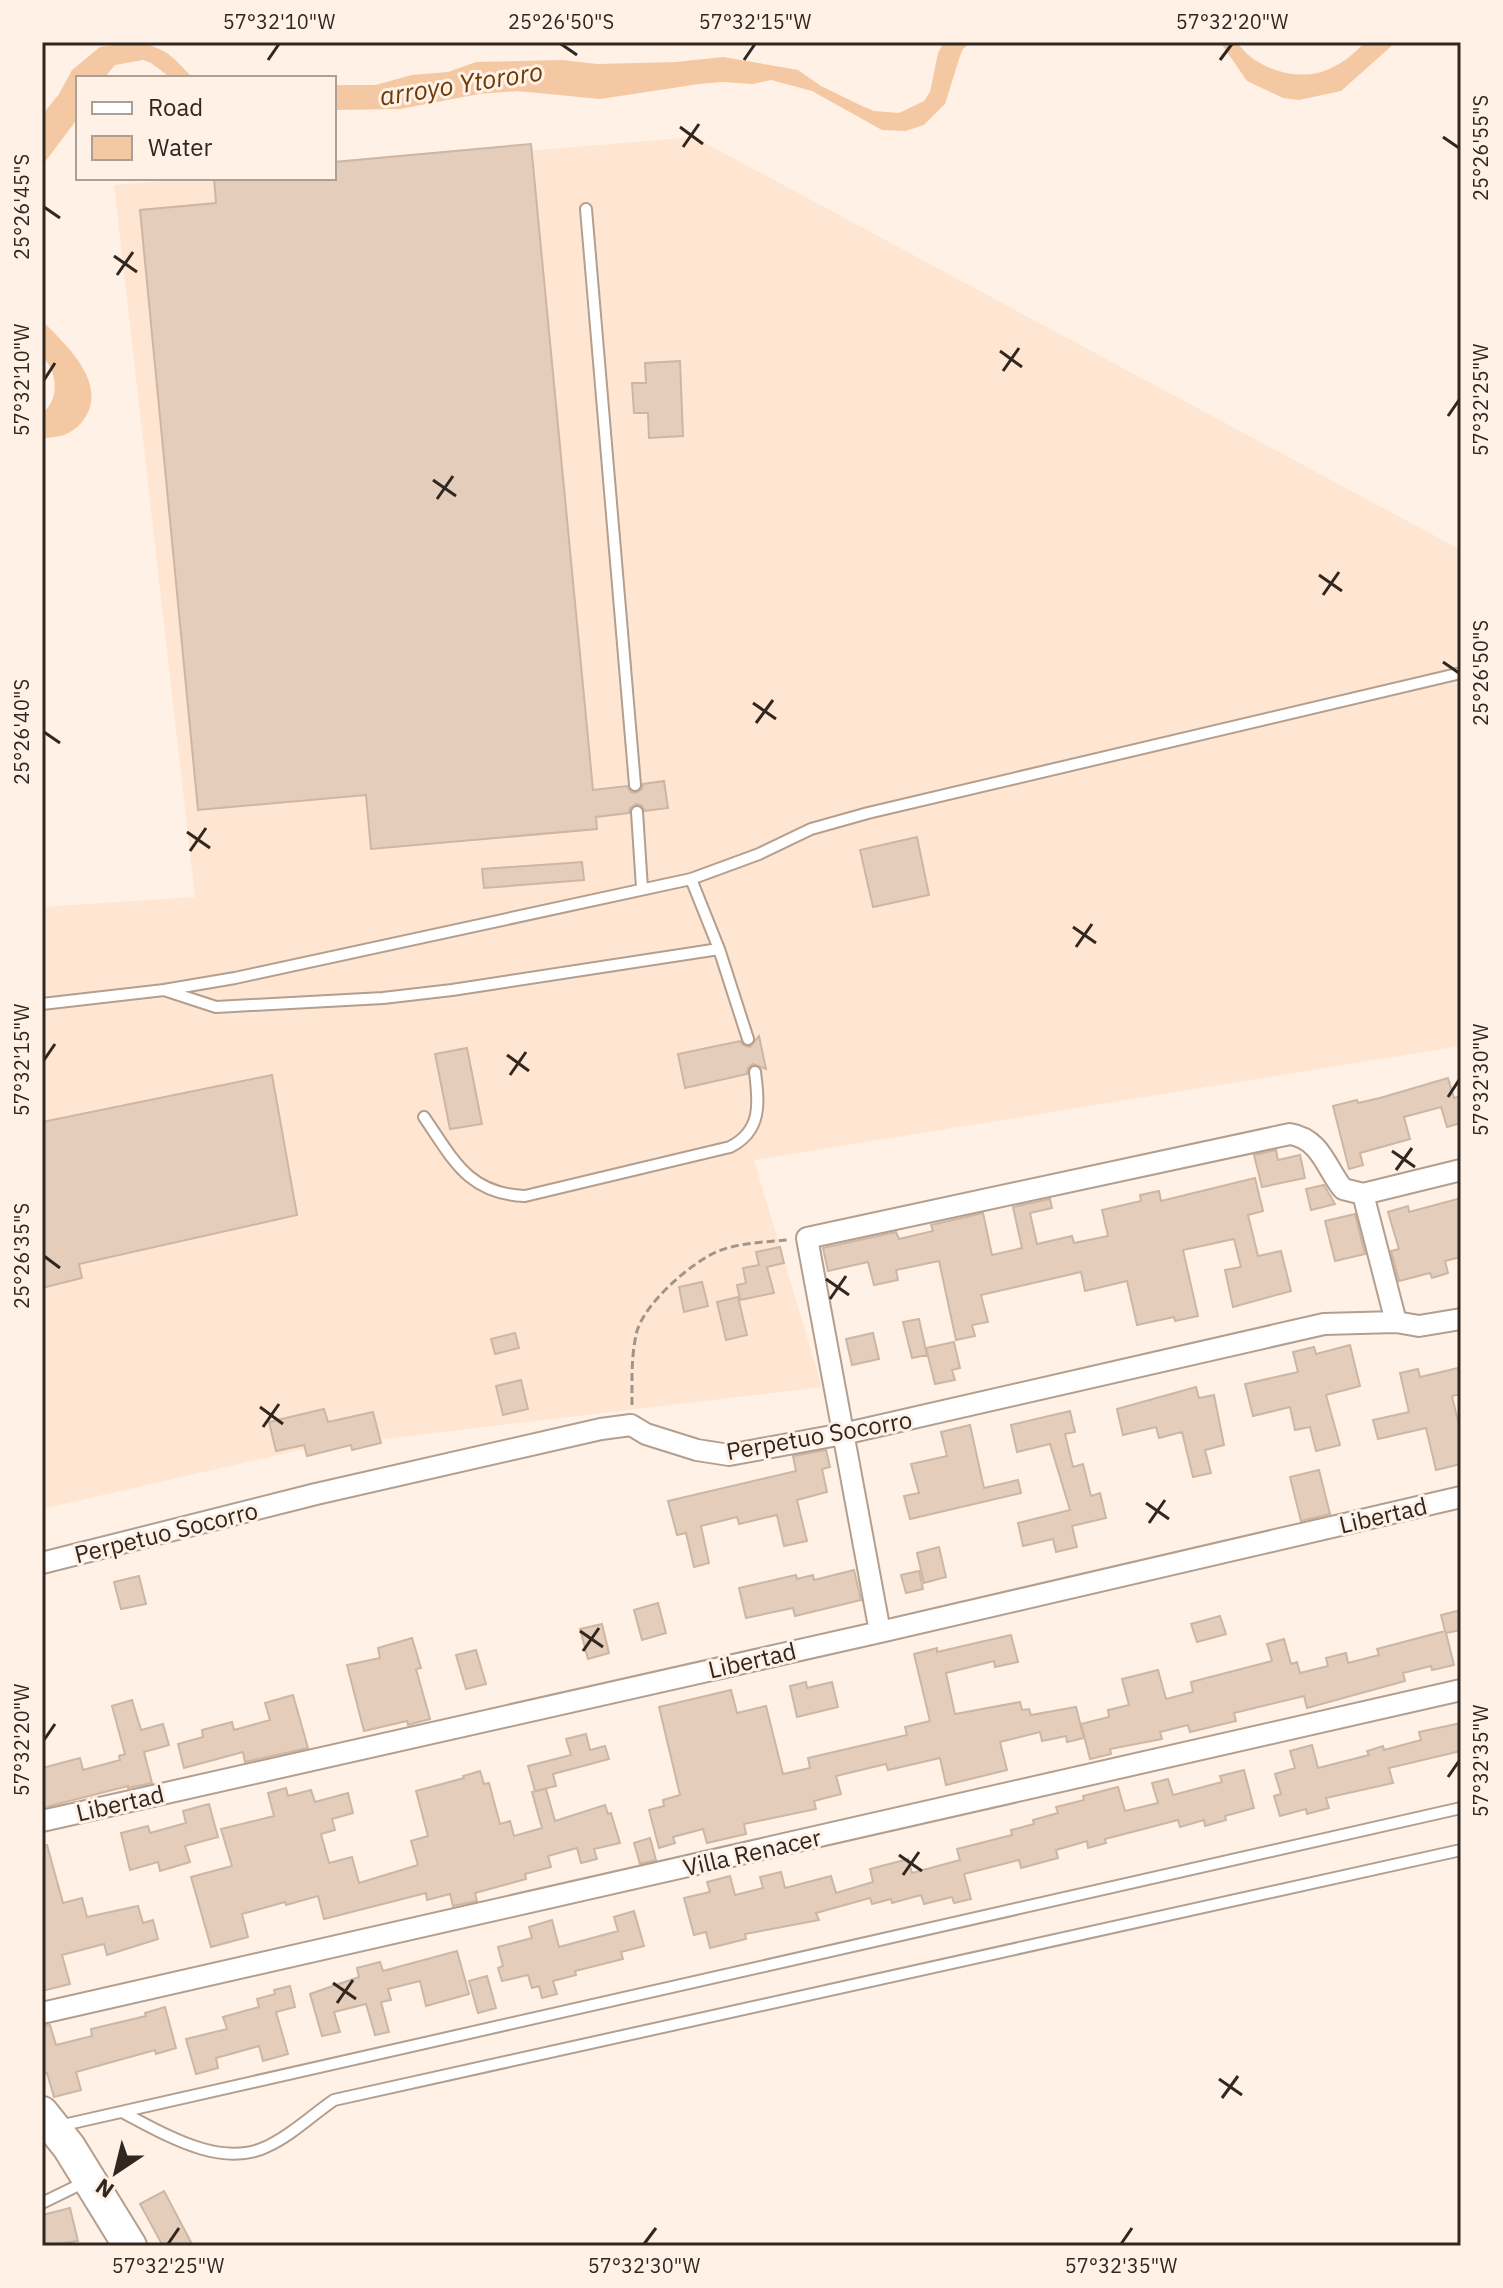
<svg xmlns="http://www.w3.org/2000/svg" width="1503" height="2288" viewBox="0 0 1503 2288" font-family="'IBM Plex Sans',sans-serif">
<style>
.built{fill:#ffe6d3}
.water{fill:#f5c8a4}
.building{fill:#e4cdbb;stroke:#cdb6a4;stroke-width:2}
.lines{fill:none;stroke-linecap:round;stroke-linejoin:round}
.service-casing{stroke:#b49e8d;stroke-width:14}
.minor-casing{stroke:#b49e8d;stroke-width:24}
.primary-casing{stroke:#b49e8d;stroke-width:36}
.path{stroke:#a0958b;stroke-width:3;stroke-dasharray:8 4;stroke-linecap:butt}
.service{stroke:#fff;stroke-width:10}
.minor{stroke:#fff;stroke-width:20}
.primary{stroke:#fff;stroke-width:32}
.ticks{fill:none;stroke:#302720;stroke-width:3}
.labels{text-anchor:middle;dominant-baseline:central;stroke-width:6;stroke-linejoin:round;paint-order:stroke}
.street-label{font-size:24px;fill:#302720;stroke:#fff1e5}
.water-label{font-size:26px;font-style:italic;fill:#6b3c0a;stroke:#fff1e5}
.neatline{fill:none;stroke:#302720;stroke-width:3}
.ticks-label{font-size:20px;text-anchor:middle;fill:#302720}
</style>
<rect width="100%" height="100%" fill="#fff1e5"/>
<path class="built" d="M694,137L1461,550V1046L754,1160L822,1387L309,1448L42,1509V907L195,897L114,185L203,178H334V167Z"/>
<path class="water" d="M139,42C171,51 171,56 193,78H171L151,63L143,60L115,65L104,78H78V118L42,166V115L59,94L72,70L100,47Z
M944,42H971L963,49L960,56L945,104L924,125L905,131L882,130L812,91L771,80L753,84L722,82L699,84L600,99L517,91L479,94L400,109L334,110V85H375L412,75L448,72L476,62L562,60L597,64L676,62L723,57L798,70L821,86L862,106L874,111L899,113L924,101L930,92L938,53Z
M1220,42H1237C1254,69 1300,83 1329,69C1343,63 1355,53 1365,42H1396L1341,91L1299,100L1283,98L1247,81Z
M42,321C67,345 111,386 82,422C71,435 58,438 42,438V413C60,401 58,370 42,357Z"/>
<path class="building" d="M531,144L593,790L627,786L631,792L636,793L642,789L643,784L664,781L668,808L645,811L641,805L636,804L630,808L629,813L596,817L597,829L371,849L366,795L198,810L140,210L216,203L214,178H334V162Z
M680,361L683,436L649,438L648,413H634L632,383H646L645,363Z
M917,837L929,895L873,907L860,850Z
M582,862L584,880L484,888L482,869Z
M759,1036L766,1069L753,1064L748,1068L747,1074L685,1088L678,1054L740,1041L743,1045L750,1047Z
M467,1048L482,1124L450,1129L435,1054Z
M272,1075L297,1215L79,1264L82,1278L42,1288V1122Z
M1448,1078L1454,1098L1461,1096V1123L1447,1127L1441,1107L1404,1117L1410,1139L1360,1153L1363,1165L1349,1169L1333,1106L1357,1100L1358,1103L1380,1098Z
M1276,1150L1278,1160L1300,1155L1305,1178L1262,1187L1254,1155Z
M1255,1178L1263,1211L1248,1215L1258,1256L1281,1251L1291,1291L1233,1307L1225,1270L1241,1267L1234,1239L1183,1250L1198,1316L1175,1321L1174,1317L1137,1325L1127,1281L1085,1291L1081,1272L981,1295L988,1322L972,1325L975,1336L956,1340L939,1261L896,1270L898,1280L874,1285L868,1262L828,1271L823,1248L896,1232L899,1239L933,1231L931,1225L983,1213L992,1255L1022,1248L1013,1207L1050,1199L1052,1208L1030,1213L1037,1244L1072,1236L1074,1243L1108,1236L1102,1210L1141,1201L1140,1195L1159,1191L1161,1201Z
M1324,1185L1335,1204L1311,1210L1306,1189Z
M1461,1198V1257L1445,1261L1448,1273L1432,1278L1430,1273L1399,1281L1391,1251L1399,1249L1388,1212L1408,1206L1409,1212Z
M1355,1214L1365,1254L1335,1261L1325,1221Z
M780,1247L784,1263L767,1267L774,1293L740,1300L737,1285L746,1283L743,1268L759,1265L756,1252Z
M702,1282L708,1306L684,1312L679,1287Z
M738,1297L747,1335L726,1340L717,1302Z
M919,1319L927,1355L912,1358L903,1322Z
M515,1333L519,1348L495,1354L491,1339Z
M873,1333L879,1359L852,1365L846,1339Z
M954,1342L960,1368L952,1370L955,1380L935,1384L926,1348Z
M1350,1345L1360,1386L1326,1395L1340,1445L1316,1451L1310,1427L1295,1430L1290,1407L1253,1416L1245,1384L1298,1372L1293,1352L1314,1347L1316,1354Z
M1458,1368L1461,1394L1452,1396L1461,1434V1464L1436,1470L1426,1428L1378,1439L1373,1420L1409,1412L1400,1373L1418,1369L1420,1377Z
M521,1380L528,1409L503,1415L496,1386Z
M1196,1387L1199,1398L1214,1395L1224,1445L1205,1450L1211,1473L1193,1477L1182,1432L1159,1438L1156,1427L1123,1435L1117,1409Z
M324,1409L328,1422L373,1412L381,1443L352,1450L351,1445L307,1456L304,1445L276,1451L269,1422Z
M1070,1411L1075,1432L1065,1434L1073,1467L1083,1464L1091,1496L1100,1493L1106,1518L1072,1526L1077,1547L1056,1552L1053,1539L1023,1546L1018,1523L1070,1510L1050,1444L1017,1452L1011,1425Z
M970,1425L984,1488L1018,1480L1021,1493L910,1519L904,1496L919,1493L911,1464L947,1456L941,1432Z
M826,1450L830,1467L822,1469L827,1492L797,1500L807,1541L784,1546L777,1515L739,1524L737,1517L701,1526L709,1563L694,1567L686,1533L677,1535L668,1501L796,1471L793,1456Z
M1319,1470L1330,1514L1301,1521L1290,1477Z
M939,1547L946,1577L924,1583L917,1553Z
M854,1570L861,1600L795,1616L793,1608L746,1618L739,1588L796,1575L797,1579L813,1575L814,1580Z
M919,1571L923,1589L906,1593L901,1575Z
M139,1576L146,1604L121,1609L114,1582Z
M658,1603L666,1633L642,1640L634,1610Z
M1461,1610V1630L1446,1633L1454,1665L1432,1670L1431,1666L1403,1673L1405,1681L1307,1708L1304,1696L1234,1713L1236,1721L1190,1732L1188,1725L1160,1732L1162,1739L1110,1749L1111,1754L1090,1759L1081,1724L1109,1717L1108,1710L1129,1705L1122,1679L1158,1670L1166,1699L1193,1692L1191,1682L1272,1661L1267,1644L1284,1639L1291,1664L1297,1662L1300,1673L1328,1666L1326,1658L1346,1653L1348,1663L1379,1655L1377,1649L1445,1631L1441,1615Z
M1220,1616L1226,1634L1197,1642L1191,1624Z
M602,1624L609,1653L588,1659L580,1629Z
M1011,1635L1018,1662L995,1667L994,1661L946,1673L955,1714L1020,1702L1022,1710L1029,1709L1031,1715L1076,1707L1084,1738L1067,1742L1066,1736L1042,1741L1040,1732L1000,1742L1007,1770L946,1785L940,1758L888,1770L886,1764L836,1776L841,1794L814,1801L816,1809L744,1824L746,1834L707,1843L703,1829L673,1837L675,1843L659,1848L649,1810L664,1806L663,1800L680,1795L659,1707L731,1690L737,1713L766,1706L783,1774L810,1768L808,1758L907,1735L905,1727L930,1721L914,1654L937,1648V1652Z
M412,1638L421,1668L416,1669L430,1719L408,1725L407,1721L364,1731L347,1665L380,1658L378,1648Z
M476,1650L486,1684L466,1689L456,1655Z
M806,1682L807,1688L832,1682L838,1707L797,1717L790,1686Z
M293,1695L308,1748L245,1762L243,1752L184,1768L178,1744L203,1737L202,1730L232,1722L234,1730L270,1720L265,1703Z
M132,1700L141,1730L163,1724L169,1745L144,1752L152,1783L128,1788V1786L42,1808V1768L80,1758L83,1770L120,1760L119,1756L125,1754L112,1706Z
M1461,1723V1751L1389,1768L1393,1783L1326,1798L1329,1808L1307,1814L1306,1809L1280,1816L1274,1796L1281,1794L1275,1774L1295,1768L1290,1751L1312,1745L1318,1768L1369,1755L1367,1751L1383,1746L1384,1750L1421,1740L1419,1732Z
M586,1734L590,1750L605,1746L609,1759L553,1774L556,1786L535,1791L528,1766L571,1755L566,1739Z
M1244,1770L1254,1808L1225,1816L1226,1820L1205,1826L1204,1820L1180,1827L1178,1820L1105,1839L1106,1843L1088,1848L1087,1841L1056,1850L1058,1858L1021,1868L1019,1860L964,1874L971,1899L954,1903L952,1897L924,1904L921,1895L892,1903L891,1899L872,1904L870,1898L816,1913L819,1920L745,1934L746,1939L710,1948L706,1932L694,1935L684,1898L710,1892L707,1882L730,1876L735,1895L763,1888L760,1877L781,1872L785,1888L831,1876L836,1893L873,1882L870,1869L908,1859L912,1873L960,1860L957,1849L1012,1835L1011,1830L1034,1824L1033,1820L1058,1813L1056,1807L1084,1800L1083,1796L1118,1787L1125,1811L1158,1803L1152,1783L1168,1779L1173,1795L1222,1782L1220,1776Z
M480,1771L484,1784L489,1783L500,1824L510,1821L514,1836L542,1828L532,1792L546,1789L555,1821L605,1805L608,1814L611,1813L620,1843L594,1849L597,1859L581,1863L577,1848L548,1856L551,1867L525,1874L526,1879L475,1893L477,1901L453,1906L450,1894L427,1900L426,1893L324,1919L318,1896L286,1905L285,1902L242,1914L248,1937L211,1947L191,1877L232,1866L221,1829L274,1816L268,1793L286,1788L288,1796L311,1790L315,1802L348,1793L353,1813L332,1819L335,1830L321,1834L329,1863L352,1857L359,1883L418,1865L411,1841L428,1836L416,1791L464,1778L463,1776Z
M209,1804L218,1837L185,1846L190,1862L160,1871L158,1862L130,1870L121,1833L148,1826L150,1833L186,1823L183,1811Z
M650,1838L656,1860L640,1864L634,1843Z
M47,1845L63,1903L82,1898L87,1917L138,1906L143,1923L153,1920L158,1939L107,1955L104,1944L62,1955L70,1984L42,1991V1846Z
M634,1911L644,1946L621,1952L623,1959L575,1971L576,1975L553,1981L557,1994L542,1998L539,1986L532,1988L528,1975L502,1981L498,1968L503,1966L498,1947L532,1938L529,1927L552,1920L559,1947L618,1931L614,1917Z
M457,1951L469,1994L426,2006L420,1981L388,1989L391,2000L381,2002L389,2032L375,2035L366,2004L334,2012L340,2032L322,2036L310,1994L359,1977L357,1968L380,1962L383,1971Z
M487,1976L496,2008L478,2013L469,1981Z
M290,1986L295,2007L276,2012L288,2054L263,2061L259,2046L216,2058L218,2068L196,2074L186,2039L227,2029L223,2017L259,2007L257,1999L275,1994L274,1990Z
M165,2007L176,2048L156,2054L155,2050L76,2072L81,2090L54,2097L47,2073L42,2074V2026L50,2025L56,2045L92,2036L91,2029L146,2016L145,2013Z
M164,2191L193,2246H163L140,2204Z
M70,2208L78,2241L42,2246V2215Z"/>
<g class="lines">
<defs>
<path id="service" d="M586,209L635,785
M637,812L642,888
M691,879L719,949L748,1039
M167,991L216,1007L383,998L452,990L719,949
M42,1004L164,990L235,978L691,879L759,854L811,829L868,813L1461,673
M424,1117C453,1159 468,1194 525,1196L730,1147C762,1131 759,1103 755,1072
M122,2112C163,2133 221,2170 268,2146C292,2135 312,2115 334,2100L1461,1850
M59,2126L1461,1808
M42,2203L85,2182"/>
<path id="minor" d="M1363,1194L1396,1322
M42,1563L316,1494L601,1429L631,1425L646,1434L697,1450L729,1455L843,1434L1324,1324L1396,1322L1419,1326L1461,1319
M880,1632L807,1238L1290,1134C1321,1139 1326,1168 1343,1189L1363,1194L1461,1170
M42,1821L880,1632L1461,1497
M42,2013L1461,1690"/>
<path id="primary" d="M42,2113L69,2147L130,2246"/>
</defs>
<use href="#service" class="service-casing"/>
<use href="#minor" class="minor-casing"/>
<use href="#primary" class="primary-casing"/>
<path class="path" d="M632,1405C632,1380 631,1355 637,1331C646,1302 688,1266 714,1253C735,1243 765,1242 787,1240"/>
<use href="#service" class="service"/>
<use href="#minor" class="minor"/>
<use href="#primary" class="primary"/>
</g>
<path class="ticks" d="M561,44L577,55M268,60L279,44M744,60L755,44M1220,60L1232,44M680,127L703,144M1443,137L1459,148M683,147L699,124M44,207L60,218M114,256L137,272M117,275L133,252M1000,351L1022,367M1003,371L1019,348M44,380L55,363M1448,416L1459,400M433,480L456,496M437,499L453,476M1319,575L1342,591M1323,595L1339,572M1443,662L1459,673M753,703L776,719M756,723L773,700M44,732L60,743M187,832L210,848M190,851L206,828M1073,927L1096,943M1076,947L1092,924M507,1055L529,1071M44,1060L55,1044M510,1075L526,1052M1448,1097L1459,1080M1392,1151L1415,1167M1396,1170L1412,1148M44,1256L60,1268M826,1279L849,1295M830,1299L846,1276M260,1407L283,1424M263,1427L279,1404M1146,1503L1169,1519M1149,1523L1165,1500M580,1631L603,1647M583,1651L599,1628M44,1740L55,1724M1448,1777L1459,1761M899,1855L922,1871M903,1875L919,1852M333,1983L356,1999M337,2003L353,1980M1219,2079L1242,2095M1222,2098L1238,2076M168,2244L179,2228M644,2244L656,2228M1121,2244L1132,2228"/>
<g class="labels">
<g class="street-label">
<text transform="translate(819 1435) rotate(-10)">Perpetuo Socorro</text>
<text transform="translate(1383 1515) rotate(-13)">Libertad</text>
<text transform="translate(166 1532) rotate(-14)">Perpetuo Socorro</text>
<text transform="translate(752 1660) rotate(-13)">Libertad</text>
<text transform="translate(120 1803) rotate(-13)">Libertad</text>
<text transform="translate(752 1852) rotate(-13)">Villa Renacer</text>
</g>
<g class="water-label">
<text transform="translate(461 83) rotate(-9)">arroyo Ytororo</text>
</g>
</g>
<rect width="1503" height="2288" fill="none" stroke="#fff1e5" stroke-width="88"/>
<rect x="76" y="76" width="260" height="104" fill="#fff1e5" stroke="#aca096" stroke-width="2"/>
<rect x="92" y="102" width="40" height="12" fill="#ffffff" stroke="#aca096" stroke-width="2"/>
<text x="148" y="116" font-size="24" fill="#302720">Road</text>
<rect x="92" y="136" width="40" height="24" fill="#f5c8a4" stroke="#aca096" stroke-width="2"/>
<text x="148" y="156" font-size="24" fill="#302720">Water</text>
<g transform="translate(116 2172) rotate(215)" stroke="#fff1e5" stroke-width="6" paint-order="stroke">
<path d="M0-6L14 30L0 20L-14 30Z" fill="#302720"/>
<text y="-12" font-size="22" font-weight="bold" text-anchor="middle" fill="#302720">N</text>
</g>
<rect x="44" y="44" width="1415" height="2200" class="neatline"/>
<g class="ticks-label">
<text x="279" y="29">57°32'10"W</text>
<text x="561" y="29">25°26'50"S</text>
<text x="755" y="29">57°32'15"W</text>
<text x="1232" y="29">57°32'20"W</text>
<text transform="translate(1481 148) rotate(-90)" y="7">25°26'55"S</text>
<text transform="translate(22 207) rotate(-90)" y="7">25°26'45"S</text>
<text transform="translate(22 380) rotate(-90)" y="7">57°32'10"W</text>
<text transform="translate(1481 400) rotate(-90)" y="7">57°32'25"W</text>
<text transform="translate(1481 673) rotate(-90)" y="7">25°26'50"S</text>
<text transform="translate(22 732) rotate(-90)" y="7">25°26'40"S</text>
<text transform="translate(22 1060) rotate(-90)" y="7">57°32'15"W</text>
<text transform="translate(1481 1080) rotate(-90)" y="7">57°32'30"W</text>
<text transform="translate(22 1256) rotate(-90)" y="7">25°26'35"S</text>
<text transform="translate(22 1740) rotate(-90)" y="7">57°32'20"W</text>
<text transform="translate(1481 1761) rotate(-90)" y="7">57°32'35"W</text>
<text x="168" y="2273">57°32'25"W</text>
<text x="644" y="2273">57°32'30"W</text>
<text x="1121" y="2273">57°32'35"W</text>
</g>
</svg>
